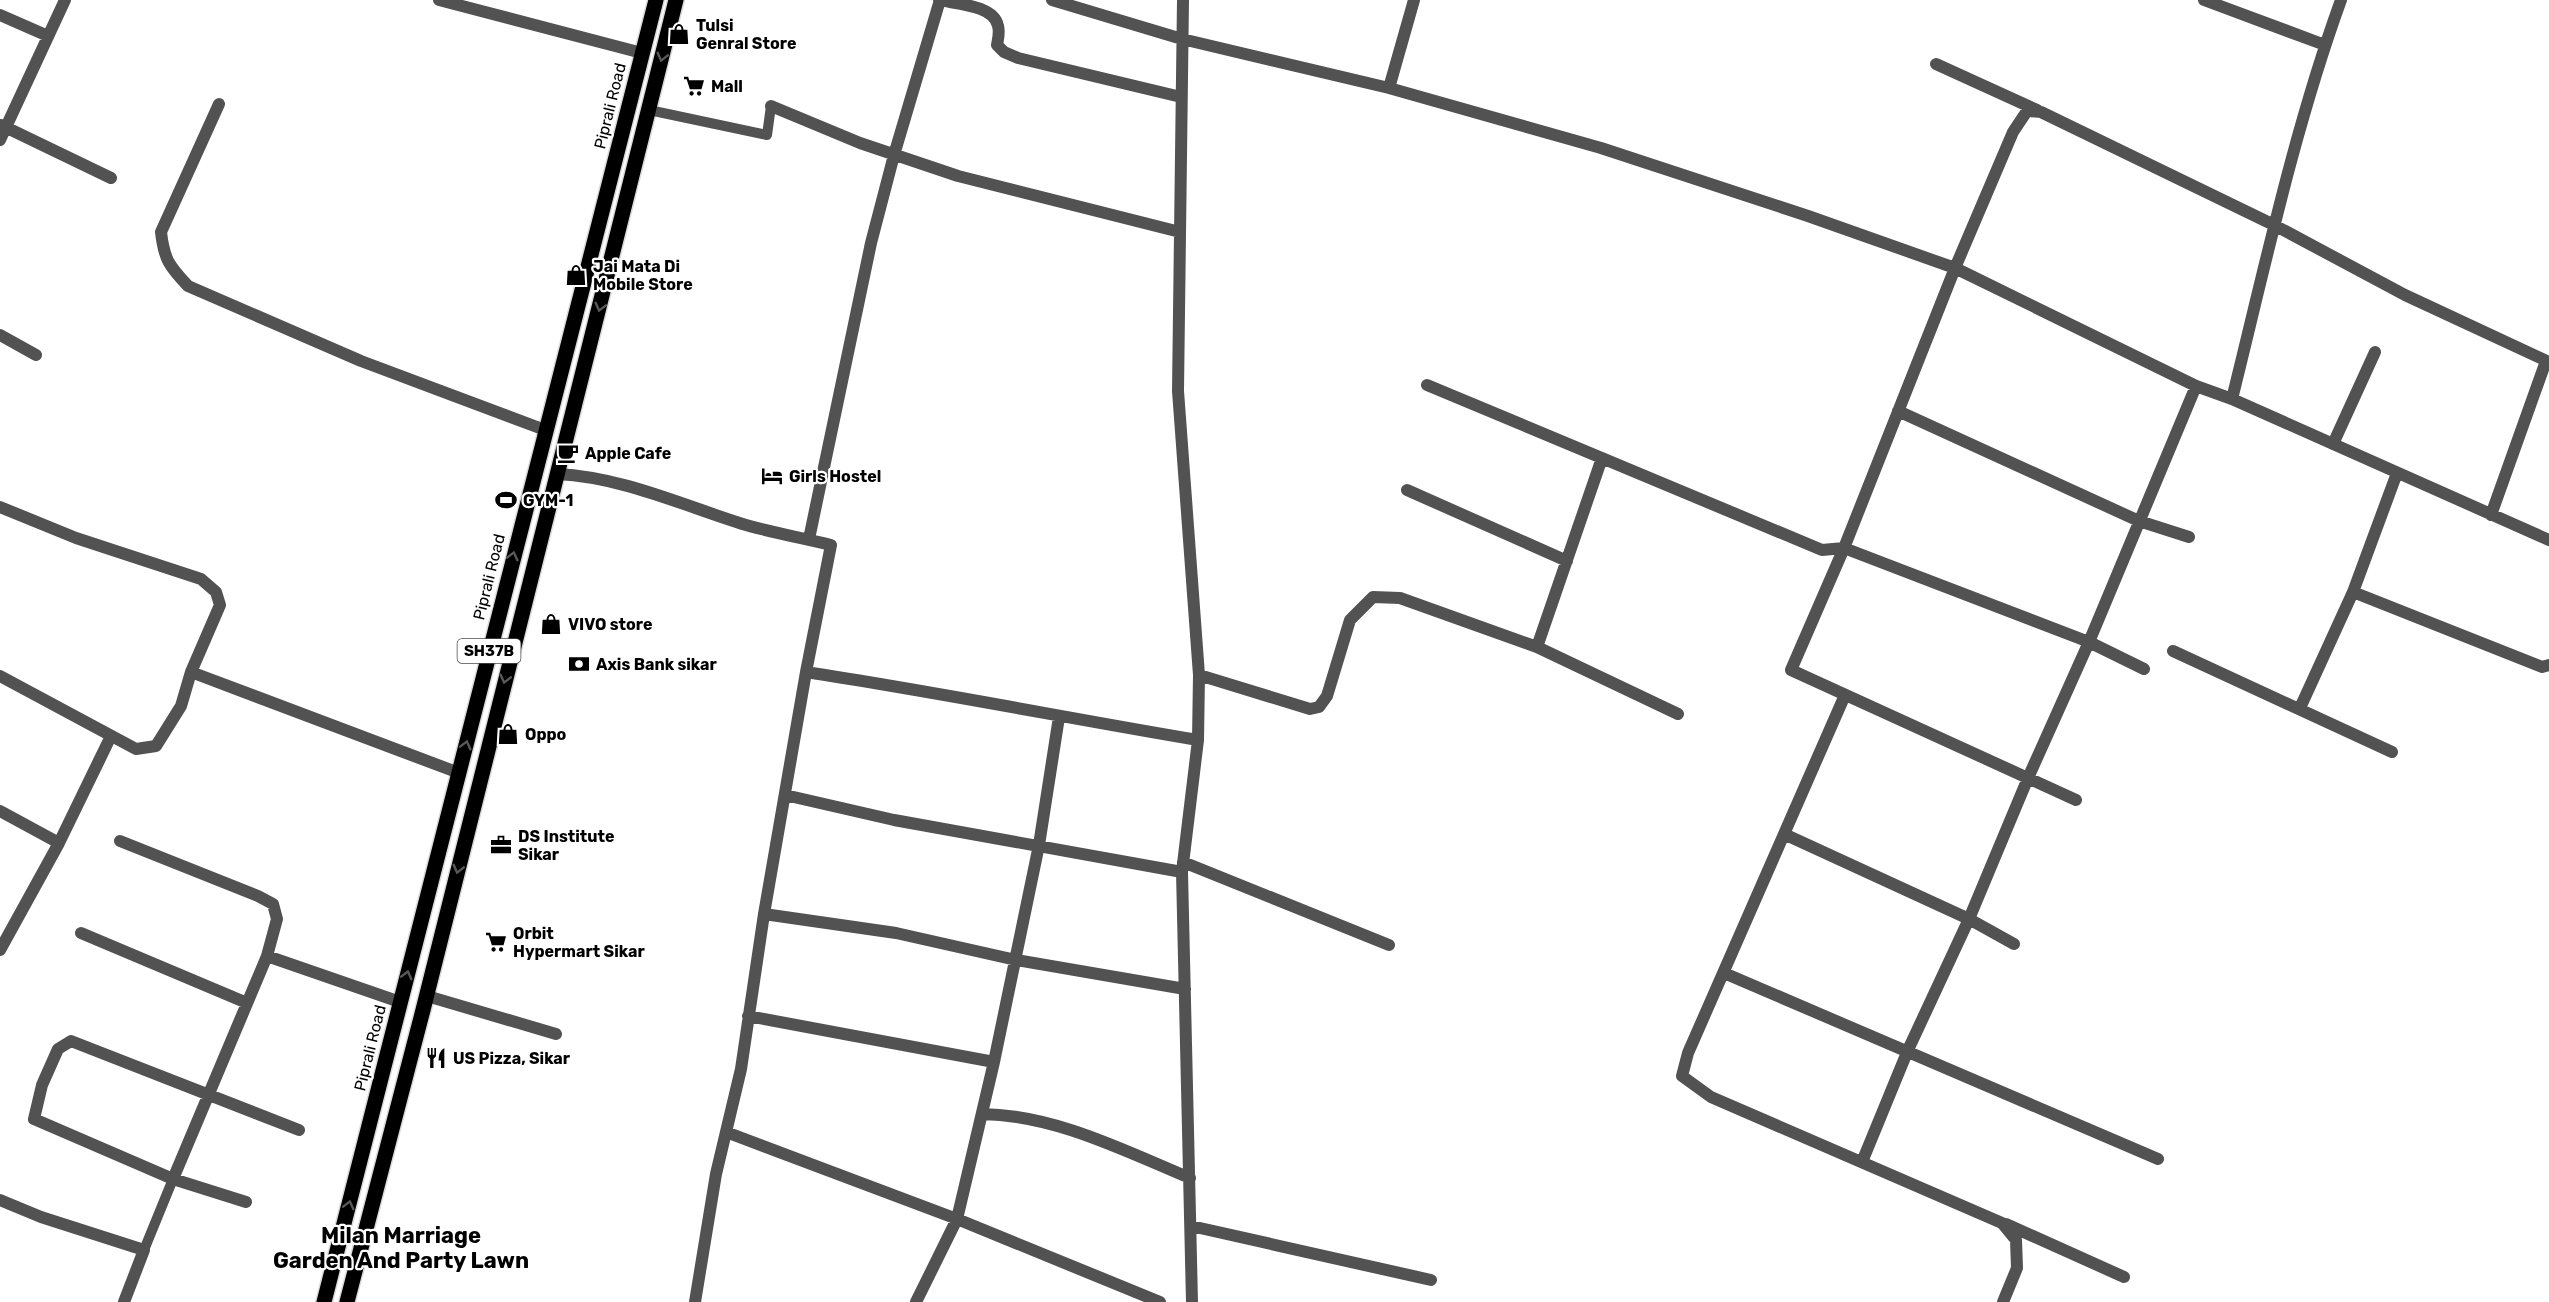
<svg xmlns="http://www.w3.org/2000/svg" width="2549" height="1302" viewBox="0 0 2549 1302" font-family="Rubik,sans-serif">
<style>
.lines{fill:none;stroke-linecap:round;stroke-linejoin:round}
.primary-casing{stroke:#dbdbdb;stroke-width:18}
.lane{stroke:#525252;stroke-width:10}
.street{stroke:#525252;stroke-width:12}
.primary{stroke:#000;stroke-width:15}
.oneway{stroke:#595959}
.labels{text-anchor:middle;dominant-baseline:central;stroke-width:4.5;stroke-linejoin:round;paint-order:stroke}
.shield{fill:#fff;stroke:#4c4c4c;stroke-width:1.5}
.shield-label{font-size:15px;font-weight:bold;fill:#000}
.poi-label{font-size:16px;font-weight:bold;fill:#000;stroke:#fff;text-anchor:start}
.street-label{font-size:16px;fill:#000;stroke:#fff}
.district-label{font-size:22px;font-weight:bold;fill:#000;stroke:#fff}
</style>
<rect width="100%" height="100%" fill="#fff"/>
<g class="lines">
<defs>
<path id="primary" d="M324,1302L656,0
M347,1302L423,1010L676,0"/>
</defs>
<use href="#primary" class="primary-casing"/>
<path class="lane" d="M649,110L767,135L771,106
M144,1250L173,1179"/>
<path class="street" d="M439,0L642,53
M939,0C956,4 994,5 998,26C1000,32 998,39 997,45L1004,52L1018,58L1181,97
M1052,0L1182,39L1389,88L1601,148L1808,216L1955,268L2196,386L2232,399L2549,540
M1183,0L1178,391L1199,675L1198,740L1182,872L1192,1302
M2204,0L2325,45
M0,15L48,36
M1936,64L2037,110
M1389,88L1414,0
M219,104L161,232C164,259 169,266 188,286L361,361L545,430
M771,106L860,143L958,176L1180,232
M1,125L111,178
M0,140L65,0
M0,335L36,355
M1427,385L1822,550L1844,548
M2232,399C2265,266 2294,130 2341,0
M1898,411L2139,521L2189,537
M2333,444L2375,352
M557,474C623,477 684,506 746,525C774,533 803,538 831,545L806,672L764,914L741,1069L716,1174L695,1302
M1407,490L1567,561
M0,507L76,538L201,579L216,592L220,605L191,672L459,773
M2491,515L2546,361
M809,539L871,243L894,155L940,0
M1844,548L1791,670L2076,800
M2353,592L2542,667L2549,665
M1537,647L1602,458
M2173,651L2392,752
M2144,669L2089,642L1844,548L1955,268L2013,132L2027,111L2041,112L2274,225L2405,295L2549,362
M806,672C937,692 1067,718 1198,740
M1199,675L1310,709L1319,707L1327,696L1350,620L1373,597L1400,598L1537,647L1678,714
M0,676L136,749L156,746L181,706L191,672
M1845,695L1688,1053L1682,1076L1711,1097L2002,1223L2016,1240L2017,1268L2003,1302
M2300,708L2353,592L2397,473
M785,795L894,820L1182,872
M0,811L59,843
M1784,834L1969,919L2014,944
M120,841L258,896L273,904L277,919L267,956L173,1179
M1183,862L1389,945
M764,914L896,933L1016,960L1185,989
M81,933L247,1003
M0,950L59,843L111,736
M267,956L400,1002
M1724,973L2158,1159
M427,996L556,1034
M748,1016L994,1062L957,1219L916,1302
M994,1062L1039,845L1059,717
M982,1114C1055,1115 1123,1150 1190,1178
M726,1132L957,1219L1160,1302
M1862,1162L1908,1050L1969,919L2028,778L2089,642L2196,386
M0,1200L41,1217L144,1250L124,1302
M246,1202L173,1179L34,1119L42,1085L58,1049L71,1041L299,1130
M2006,1224L2124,1277
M1191,1226L1431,1280"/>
<use href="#primary" class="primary"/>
</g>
<defs><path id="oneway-chevron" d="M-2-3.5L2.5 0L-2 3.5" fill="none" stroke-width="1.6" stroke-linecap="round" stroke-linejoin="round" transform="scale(1.5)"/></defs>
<g class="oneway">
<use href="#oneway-chevron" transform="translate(662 57) rotate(104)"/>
<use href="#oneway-chevron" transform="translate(600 307) rotate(104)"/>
<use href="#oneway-chevron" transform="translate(513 556) rotate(-76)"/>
<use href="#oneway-chevron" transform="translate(505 679) rotate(104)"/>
<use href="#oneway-chevron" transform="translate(466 745) rotate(-76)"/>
<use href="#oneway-chevron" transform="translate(458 869) rotate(104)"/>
<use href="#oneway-chevron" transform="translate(407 975) rotate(-76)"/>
<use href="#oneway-chevron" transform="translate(349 1205) rotate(-76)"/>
</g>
<defs>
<symbol id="shop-bare" viewBox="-9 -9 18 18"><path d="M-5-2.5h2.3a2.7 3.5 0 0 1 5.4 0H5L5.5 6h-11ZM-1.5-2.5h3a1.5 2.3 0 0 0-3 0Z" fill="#000" stroke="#fff" stroke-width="2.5" paint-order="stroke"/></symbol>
<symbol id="supermarket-bare" viewBox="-9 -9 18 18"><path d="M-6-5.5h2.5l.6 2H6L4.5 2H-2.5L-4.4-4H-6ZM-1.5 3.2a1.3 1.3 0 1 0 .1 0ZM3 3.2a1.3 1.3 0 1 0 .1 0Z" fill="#000" stroke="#fff" stroke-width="2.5" paint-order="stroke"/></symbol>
<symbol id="cafe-bare" viewBox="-9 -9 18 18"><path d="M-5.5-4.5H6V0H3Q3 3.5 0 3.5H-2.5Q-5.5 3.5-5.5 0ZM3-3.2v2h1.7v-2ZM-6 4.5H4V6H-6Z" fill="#000" stroke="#fff" stroke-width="2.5" paint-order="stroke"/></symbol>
<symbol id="hotel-bare" viewBox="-9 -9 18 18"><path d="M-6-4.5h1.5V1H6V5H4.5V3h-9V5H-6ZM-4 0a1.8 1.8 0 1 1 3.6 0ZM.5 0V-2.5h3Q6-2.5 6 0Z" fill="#000" stroke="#fff" stroke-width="2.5" paint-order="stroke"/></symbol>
<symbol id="stadium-bare" viewBox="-9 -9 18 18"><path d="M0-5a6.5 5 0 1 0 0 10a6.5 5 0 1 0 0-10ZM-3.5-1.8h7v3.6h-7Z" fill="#000" stroke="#fff" stroke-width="2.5" paint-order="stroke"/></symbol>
<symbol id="bank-bare" viewBox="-9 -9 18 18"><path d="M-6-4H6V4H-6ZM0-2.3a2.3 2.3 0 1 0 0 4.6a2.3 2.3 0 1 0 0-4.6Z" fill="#000" stroke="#fff" stroke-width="2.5" paint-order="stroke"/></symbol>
<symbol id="office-bare" viewBox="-9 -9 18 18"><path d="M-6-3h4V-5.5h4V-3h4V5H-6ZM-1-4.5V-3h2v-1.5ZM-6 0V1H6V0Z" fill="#000" stroke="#fff" stroke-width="2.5" paint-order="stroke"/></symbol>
<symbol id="restaurant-bare" viewBox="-9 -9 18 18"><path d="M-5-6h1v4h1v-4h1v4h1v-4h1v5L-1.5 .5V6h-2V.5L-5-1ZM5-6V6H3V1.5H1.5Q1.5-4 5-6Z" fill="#000" stroke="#fff" stroke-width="2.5" paint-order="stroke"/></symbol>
</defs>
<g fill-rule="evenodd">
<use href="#shop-bare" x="664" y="19" width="30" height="30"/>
<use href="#supermarket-bare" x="679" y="71" width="30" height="30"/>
<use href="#shop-bare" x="561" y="260" width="30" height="30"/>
<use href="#cafe-bare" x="553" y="438" width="30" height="30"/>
<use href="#hotel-bare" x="757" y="461" width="30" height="30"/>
<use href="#stadium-bare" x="491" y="485" width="30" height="30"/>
<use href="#shop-bare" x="536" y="609" width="30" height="30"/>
<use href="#bank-bare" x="564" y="649" width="30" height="30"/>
<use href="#shop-bare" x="493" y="719" width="30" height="30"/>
<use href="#office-bare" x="486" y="830" width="30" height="30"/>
<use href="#supermarket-bare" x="481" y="927" width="30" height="30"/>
<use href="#restaurant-bare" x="421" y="1043" width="30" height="30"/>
</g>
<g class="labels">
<rect class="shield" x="457.5" y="639" width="63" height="24" rx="4.5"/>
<g class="shield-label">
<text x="489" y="651">SH37B</text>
</g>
<g class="poi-label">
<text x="696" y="25">Tulsi<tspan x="696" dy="18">Genral Store</tspan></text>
<text x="711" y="86">Mall</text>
<text x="593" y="266">Jai Mata Di<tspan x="593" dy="18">Mobile Store</tspan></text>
<text x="585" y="453">Apple Cafe</text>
<text x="789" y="476">Girls Hostel</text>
<text x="523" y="500">GYM-1</text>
<text x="568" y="624">VIVO store</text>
<text x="596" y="664">Axis Bank sikar</text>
<text x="525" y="734">Oppo</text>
<text x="518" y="836">DS Institute<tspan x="518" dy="18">Sikar</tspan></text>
<text x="513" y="933">Orbit<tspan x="513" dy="18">Hypermart Sikar</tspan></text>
<text x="453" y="1058">US Pizza, Sikar</text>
</g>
<g class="street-label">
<text transform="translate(610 106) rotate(-76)">Piprali Road</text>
<text transform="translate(489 577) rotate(-76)">Piprali Road</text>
<text transform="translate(370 1048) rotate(-76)">Piprali Road</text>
</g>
<g class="district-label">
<text x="401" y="1235">Milan Marriage<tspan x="401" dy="25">Garden And Party Lawn</tspan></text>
</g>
</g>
</svg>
